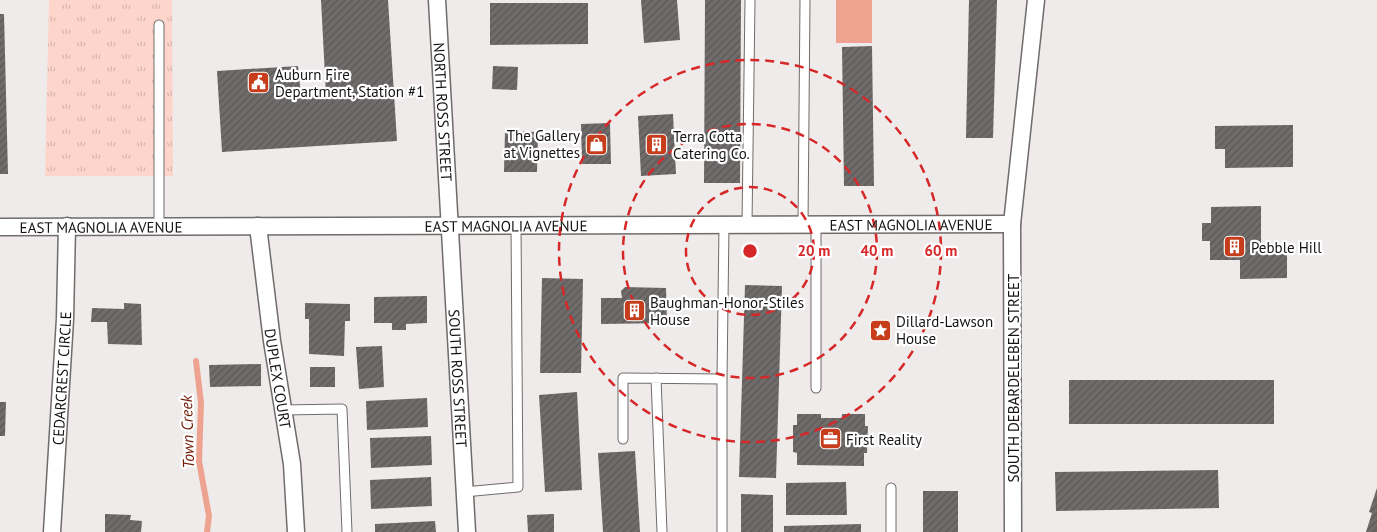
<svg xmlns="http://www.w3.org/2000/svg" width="1377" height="532" viewBox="0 0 1377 532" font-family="'PT Sans',sans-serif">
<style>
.grass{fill:url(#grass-tufts)}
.water{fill:#eea390}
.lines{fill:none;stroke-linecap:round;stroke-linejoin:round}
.stream{stroke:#eea390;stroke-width:6}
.building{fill:url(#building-hatch)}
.service-casing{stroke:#6f6c6b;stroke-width:11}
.minor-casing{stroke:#6f6c6b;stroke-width:19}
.service{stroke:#fff;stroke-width:9}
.minor{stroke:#fff;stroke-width:16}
.ring{fill:none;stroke:#d62828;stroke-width:2.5;stroke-dasharray:9 6}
.labels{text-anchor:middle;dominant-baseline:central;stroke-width:4.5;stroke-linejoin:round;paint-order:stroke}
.poi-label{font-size:15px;fill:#151413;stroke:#fff;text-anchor:start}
.street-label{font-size:15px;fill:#151413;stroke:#fff}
.water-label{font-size:16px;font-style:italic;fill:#711b04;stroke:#fff}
.centre{fill:#d62828;stroke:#fff;stroke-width:2.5}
.ring-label{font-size:15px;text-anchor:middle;font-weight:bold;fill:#d62828;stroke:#fff;stroke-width:4.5;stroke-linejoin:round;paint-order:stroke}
</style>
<defs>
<pattern id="grass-tufts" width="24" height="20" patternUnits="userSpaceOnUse" patternTransform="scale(1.25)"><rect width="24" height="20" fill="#fdd5cb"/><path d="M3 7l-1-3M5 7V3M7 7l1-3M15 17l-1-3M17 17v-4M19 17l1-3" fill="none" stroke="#d8b6ad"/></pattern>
<pattern id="building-hatch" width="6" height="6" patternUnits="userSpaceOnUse" patternTransform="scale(1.25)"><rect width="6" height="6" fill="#6f6c6b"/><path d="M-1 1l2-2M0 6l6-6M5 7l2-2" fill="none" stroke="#5a5857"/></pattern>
</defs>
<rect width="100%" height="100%" fill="#efebea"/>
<path class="grass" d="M49,0H172L173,176H45Z"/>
<path class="water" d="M836,0H872V43H836Z"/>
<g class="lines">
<path class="stream" d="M196,361L201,403L199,461L209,516L207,532"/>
</g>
<path class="building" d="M321,0H388L397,141L222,152L217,71L298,66L301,96L326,95Z
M641,0H677L680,40L644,43Z
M705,0H741L740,183H704Z
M969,0H997L993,138H966Z
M490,3H588V44L490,45Z
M0,14H4L8,174H0Z
M872,46L874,186H844L842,47Z
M493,66L518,67L517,90L492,89Z
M673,114L676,174L641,176L638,116Z
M610,123L611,164H582L581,124Z
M1293,125V167L1225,168V149H1215V126Z
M505,131L538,132L537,172H504Z
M1261,206V254H1287V278L1240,279V260H1210V241H1202V223H1211V207Z
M542,278L583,279L581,373H540Z
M745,285L782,286L776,478L739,477Z
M625,287L666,288L667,323L601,324V298H622L621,291Z
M427,296V323L406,324V330H392V323H374V297Z
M124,303L141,304L142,345L108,344L107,322H91L92,308L124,309Z
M305,303L350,304V321H345L344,356L309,354V319H305Z
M382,346L384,387L359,389L356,347Z
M261,364V386L210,387L209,365Z
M310,367H335V387H310Z
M1069,380H1274V424H1069Z
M577,392L582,490L545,492L539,395Z
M427,398L428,427L367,430L366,401Z
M0,402H6L5,436H0Z
M797,414H821V418H842V414H865V426H868L867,453H864V466L797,465V453L793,452V425H797Z
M431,436L432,465L371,468L370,438Z
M635,451L640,532H603L598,453Z
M1218,470L1219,508L1056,511L1055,472Z
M431,477L432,506L371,509L370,480Z
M846,482L847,515H786V483Z
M1377,488V532H1366L1372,513L1369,512Z
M923,491H958V532H923Z
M741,494L773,495V532H741Z
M105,514L131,515L130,520L142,521L141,532H105Z
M554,514V532H528L527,515Z
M435,521L436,532H375V524Z
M861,524V532H784V526Z"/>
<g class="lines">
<defs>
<path id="service" d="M159,25V226
M747,224L750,0
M803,225L805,0
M816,225V388
M656,378L662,532
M722,379V532
M283,410L342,409L347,532
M623,439V378L722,379L724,225
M464,492L518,487L516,225
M891,532V488"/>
<g id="minor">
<path id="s1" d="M437,0L467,532"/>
<path id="s2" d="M258,226L272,341L292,464L296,532"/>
<path id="s3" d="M0,227L1012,224"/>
<path id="s4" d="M52,532L65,319L67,226"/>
<path d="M1013,532L1012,224L1036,0"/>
</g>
</defs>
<use href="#service" class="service-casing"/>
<use href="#minor" class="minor-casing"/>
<use href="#service" class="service"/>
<use href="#minor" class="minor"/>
</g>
<g class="ring">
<circle cx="750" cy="251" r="64"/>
<circle cx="750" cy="251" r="127"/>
<circle cx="750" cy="251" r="191"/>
</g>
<defs>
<symbol id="civic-square" viewBox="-11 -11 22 22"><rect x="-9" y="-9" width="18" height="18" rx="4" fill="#c73d1b" stroke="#fff"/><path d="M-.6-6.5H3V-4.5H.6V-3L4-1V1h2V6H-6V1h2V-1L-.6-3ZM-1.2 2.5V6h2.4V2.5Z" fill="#fff"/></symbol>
<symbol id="shop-square" viewBox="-11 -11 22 22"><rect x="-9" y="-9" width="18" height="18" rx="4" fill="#c73d1b" stroke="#fff"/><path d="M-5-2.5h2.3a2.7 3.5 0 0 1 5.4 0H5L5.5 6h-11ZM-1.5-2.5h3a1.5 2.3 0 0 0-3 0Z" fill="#fff"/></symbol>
<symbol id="building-square" viewBox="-11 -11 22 22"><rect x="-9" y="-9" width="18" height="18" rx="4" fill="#c73d1b" stroke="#fff"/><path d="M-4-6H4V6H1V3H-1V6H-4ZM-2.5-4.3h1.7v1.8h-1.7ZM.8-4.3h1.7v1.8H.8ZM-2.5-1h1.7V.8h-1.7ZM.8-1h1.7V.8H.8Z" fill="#fff"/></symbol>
<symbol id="sight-square" viewBox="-11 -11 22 22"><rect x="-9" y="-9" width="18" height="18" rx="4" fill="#c73d1b" stroke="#fff"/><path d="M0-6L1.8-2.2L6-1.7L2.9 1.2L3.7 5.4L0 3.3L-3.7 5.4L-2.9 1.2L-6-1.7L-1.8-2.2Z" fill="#fff"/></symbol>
<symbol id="office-square" viewBox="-11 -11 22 22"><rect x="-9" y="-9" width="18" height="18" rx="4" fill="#c73d1b" stroke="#fff"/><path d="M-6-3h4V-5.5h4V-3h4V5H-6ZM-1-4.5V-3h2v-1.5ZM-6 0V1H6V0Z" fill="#fff"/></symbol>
</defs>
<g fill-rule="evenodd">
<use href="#civic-square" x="246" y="70" width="25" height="25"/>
<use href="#shop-square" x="584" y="132" width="25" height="25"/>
<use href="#building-square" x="644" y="132" width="25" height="25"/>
<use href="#building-square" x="1222" y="234" width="25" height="25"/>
<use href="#building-square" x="622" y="298" width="25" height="25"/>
<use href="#sight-square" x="868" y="318" width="25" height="25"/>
<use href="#office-square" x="818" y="426" width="25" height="25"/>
</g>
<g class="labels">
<g class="poi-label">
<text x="275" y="74">Auburn Fire<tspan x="275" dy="17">Department, Station #1</tspan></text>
<text x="580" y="135" text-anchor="end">The Gallery<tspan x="580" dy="17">at Vignettes</tspan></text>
<text x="673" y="136">Terra Cotta<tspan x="673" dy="17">Catering Co.</tspan></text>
<text x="1251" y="247">Pebble Hill</text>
<text x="650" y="302">Baughman-Honor-Stiles<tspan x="650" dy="17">House</tspan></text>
<text x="896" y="321">Dillard-Lawson<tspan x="896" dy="17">House</tspan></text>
<text x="846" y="439">First Reality</text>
</g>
<g class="street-label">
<text stroke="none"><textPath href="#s1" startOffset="112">NORTH ROSS STREET</textPath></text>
<text stroke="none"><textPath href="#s3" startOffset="911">EAST MAGNOLIA AVENUE</textPath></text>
<text stroke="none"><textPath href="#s3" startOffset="506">EAST MAGNOLIA AVENUE</textPath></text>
<text stroke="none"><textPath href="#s3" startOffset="101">EAST MAGNOLIA AVENUE</textPath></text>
<text transform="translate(1013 378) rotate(-90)">SOUTH DEBARDELEBEN STREET</text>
<text stroke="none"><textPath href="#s4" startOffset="154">CEDARCREST CIRCLE</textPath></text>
<text stroke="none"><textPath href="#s2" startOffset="154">DUPLEX COURT</textPath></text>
<text stroke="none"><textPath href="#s1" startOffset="379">SOUTH ROSS STREET</textPath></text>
</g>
<g class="water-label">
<text transform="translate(187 432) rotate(-92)">Town Creek</text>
</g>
</g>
<circle cx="750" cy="251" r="8" class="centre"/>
<g class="ring-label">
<text x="814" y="256">20 m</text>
<text x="877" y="256">40 m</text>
<text x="941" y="256">60 m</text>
</g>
</svg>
